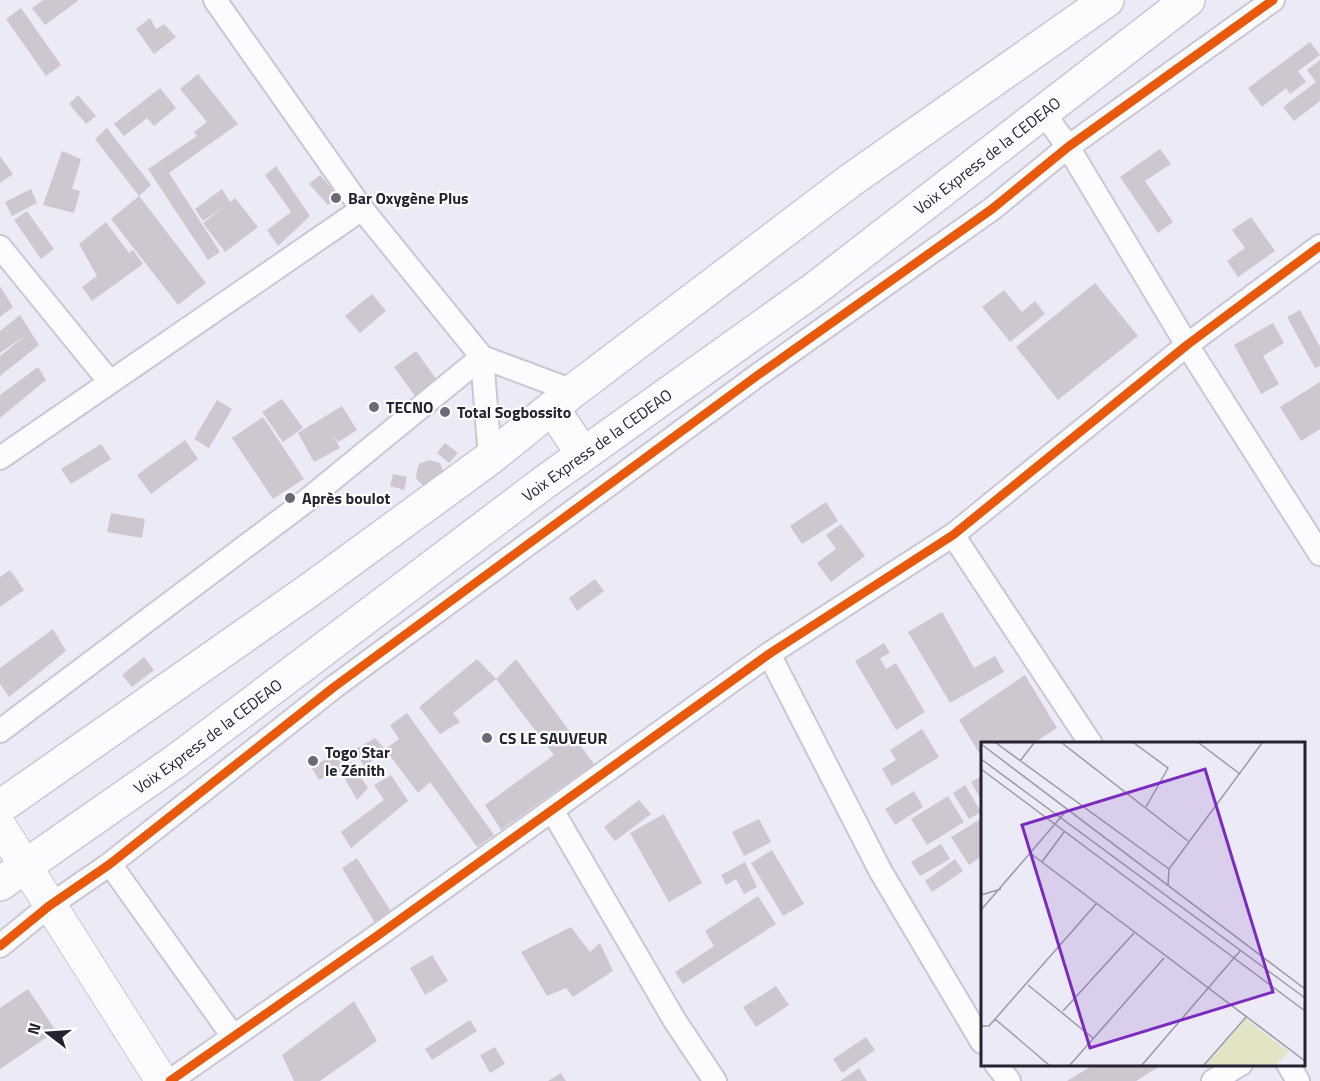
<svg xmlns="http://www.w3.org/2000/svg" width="1320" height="1081" viewBox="0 0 1320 1081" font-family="'Titillium Web',sans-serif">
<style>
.building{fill:#cfc7d0}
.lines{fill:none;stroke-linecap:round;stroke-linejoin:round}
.street-casing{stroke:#c9c7d4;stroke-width:26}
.secondary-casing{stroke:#c9c7d4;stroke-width:34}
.primary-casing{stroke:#c9c7d4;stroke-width:36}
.street{stroke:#fcfcfe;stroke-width:22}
.secondary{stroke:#fcfcfe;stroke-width:32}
.primary{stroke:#fcfcfe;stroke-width:33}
.cycleway-casing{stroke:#fff;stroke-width:13}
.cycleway{stroke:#e8590c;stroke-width:9}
.poi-dot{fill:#6a6976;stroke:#fff;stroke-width:2}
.labels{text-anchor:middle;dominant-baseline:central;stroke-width:4.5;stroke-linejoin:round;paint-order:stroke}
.street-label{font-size:16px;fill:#252331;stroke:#fff}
.poi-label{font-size:16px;font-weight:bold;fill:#252331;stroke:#fff;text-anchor:start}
.inset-road{fill:none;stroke:#9c9aa7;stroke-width:1.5}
.view{fill:#7b2cbf;fill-opacity:0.15;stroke:#7b2cbf;stroke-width:3}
.inset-edge{fill:none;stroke:#252331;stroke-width:3}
</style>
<rect width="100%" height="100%" fill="#ebeaf6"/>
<path class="building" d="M43,0H79L45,25L32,8Z
M21,8L61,65L46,76L6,19Z
M150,18L156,29L164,24L176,37L154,54L136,29Z
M1310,42L1320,55L1298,71L1306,82L1290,94L1286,88L1262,107L1248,88Z
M1320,60V101L1294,121L1283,107L1316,82L1307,70Z
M198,74L238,124L169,173L220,252L208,260L148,169L197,136L194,132L207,122L180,89Z
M160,88L176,108L154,126L147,118L124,136L114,124Z
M78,95L96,116L86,124L69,104Z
M107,128L151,185L139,196L206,283L178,305L111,219L139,196L95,139Z
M1160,149L1171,164L1145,181L1173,222L1158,233L1120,177Z
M62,151L81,159L72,189L80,191L74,213L43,205Z
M0,156L13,174L0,183Z
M276,166L310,216L278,246L267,230L291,212L265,175Z
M320,175L338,196L328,205L309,184Z
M31,189L37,203L12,216L5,202Z
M222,189L230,202L235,198L258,227L225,252L203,223L224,207L203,221L195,209Z
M27,211L54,249L41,259L14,220Z
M1251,217L1275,251L1238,277L1227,261L1245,248L1232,230Z
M106,222L129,253L133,250L143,264L92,301L82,287L97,276L79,244Z
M1095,283L1138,336L1058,400L1016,347Z
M0,286L13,307L0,317Z
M1004,290L1022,312L1035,301L1045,314L1010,342L982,307Z
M372,294L386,311L360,333L345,316Z
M1300,310L1320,347V366L1315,368L1287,317Z
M20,315L39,345L0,376V356L26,335L0,353V331Z
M1273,323L1284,343L1263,356L1279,384L1261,394L1234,345Z
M416,351L437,380L415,396L394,367Z
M38,367L46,380L0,418V395Z
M1320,382V429L1301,441L1280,407Z
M282,399L303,428L283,442L262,412Z
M217,400L232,409L209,448L194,439Z
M342,406L357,430L338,442L333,435L340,448L314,462L298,433Z
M263,417L304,479L273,499L232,438Z
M185,440L198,459L151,494L137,475Z
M445,443L458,453L449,463L437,453Z
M101,444L111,459L71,484L61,469Z
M429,460L440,463L444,473L425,487L417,480L416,475L419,464Z
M393,474L407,477L404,490L390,486Z
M826,502L838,521L802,544L790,526Z
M111,513L145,519L142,538L107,532Z
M841,524L865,556L831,582L817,563L836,549L826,535Z
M10,570L24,590L0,607V577Z
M595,579L604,591L577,611L569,598Z
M942,612L974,668L995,656L1004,672L950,703L908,632Z
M53,629L66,651L9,697L0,684V668Z
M884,643L890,653L880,658L886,669L896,663L925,712L896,730L855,661Z
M144,657L154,670L132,687L122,675Z
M477,659L496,679L516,659L594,764L501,830L485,805L554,755L496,679L453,713L460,722L440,734L419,707Z
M1025,675L1057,728L1032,744H982V751L979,753L959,720Z
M407,713L494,835L477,847L430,782L418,793L385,749L365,767L354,750L375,738L385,749L399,739L390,725Z
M922,729L939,757L892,786L882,769L896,760L890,750Z
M343,750L368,788L357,800L340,770L319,780L311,767Z
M391,775L408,801L351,848L341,832L384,800L374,785Z
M982,776V801L971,782Z
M965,785L981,812L969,819L953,793Z
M914,791L923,807L895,825L885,809Z
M948,796L964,822L927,845L911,819Z
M639,800L651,814L615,841L604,827Z
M664,814L702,883L669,902L630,833Z
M982,818V856L969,865L951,837Z
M759,819L771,842L744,856L732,832Z
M941,844L950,859L920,876L911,862Z
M772,850L804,904L783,916L751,863Z
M357,858L395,918L378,928L342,868Z
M955,859L963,871L932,892L925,881Z
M745,862L757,887L744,894L736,879L726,885L721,875Z
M758,896L776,924L683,984L675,972L714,946L705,931Z
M571,927L590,952L600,943L613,971L573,997L566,988L547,996L521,952Z
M432,955L448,981L425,995L410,968Z
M776,986L789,1005L756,1027L743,1007Z
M28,989L56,1031L0,1069V1008Z
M354,1001L377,1041L320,1081H294L282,1055Z
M470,1020L477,1031L432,1060L425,1049Z
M866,1037L875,1050L842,1073L833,1059Z
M495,1047L505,1064L490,1073L480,1055Z
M1093,1065H1159L1160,1066L1136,1081H1067Z
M859,1068L867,1081H840Z
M561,1073L566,1081H548Z"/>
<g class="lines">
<defs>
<path id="street" d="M215,0L362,209L482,357L573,391
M1043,112L1068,147L1187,345L1320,554
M0,247L109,381
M482,357L490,458
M0,458L362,209
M953,535L1091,744
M769,654L881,872L982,1042
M0,731L306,501L482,357
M552,810L675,1021L715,1081
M110,864L232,1035
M0,946L49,906L110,864L334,687L758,375L992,209L1068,147L1273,0
M996,1064L1009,1081
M1288,1064L1298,1081
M170,1081L377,936L769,654L953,535L1187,345L1320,246
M1213,1081L1241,1064"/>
<path id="secondary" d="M0,826L162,1081"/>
<g id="primary">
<path d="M552,408L583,454"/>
<path d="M0,807L311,589L490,458L573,391L851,180L1107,0"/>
<path id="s1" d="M0,884L176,761L542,484L812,291L1188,0"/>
</g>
</defs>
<use href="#street" class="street-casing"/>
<use href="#secondary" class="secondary-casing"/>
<use href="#primary" class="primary-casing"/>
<use href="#street" class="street"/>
<use href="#secondary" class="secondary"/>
<use href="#primary" class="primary"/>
<defs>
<path id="cycleway" d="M0,946L49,906L110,864L334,687L758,375L992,209L1068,147L1273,0
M170,1081L377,936L769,654L953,535L1187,345L1320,246"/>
</defs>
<use href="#cycleway" class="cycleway-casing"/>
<use href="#cycleway" class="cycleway"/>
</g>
<g class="poi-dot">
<circle cx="336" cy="198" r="6"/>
<circle cx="374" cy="407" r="6"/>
<circle cx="445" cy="412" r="6"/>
<circle cx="290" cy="498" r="6"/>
<circle cx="487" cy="738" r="6"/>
<circle cx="313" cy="761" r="6"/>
</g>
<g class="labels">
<g class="street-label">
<text stroke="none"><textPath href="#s1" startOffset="1227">Voix Express de la CEDEAO</textPath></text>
<text stroke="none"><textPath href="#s1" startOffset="741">Voix Express de la CEDEAO</textPath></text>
<text stroke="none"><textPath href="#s1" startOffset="255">Voix Express de la CEDEAO</textPath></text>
</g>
<g class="poi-label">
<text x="348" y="198">Bar Oxygène Plus</text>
<text x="386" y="407">TECNO</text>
<text x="457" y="412">Total Sogbossito</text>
<text x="302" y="498">Après boulot</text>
<text x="499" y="738">CS LE SAUVEUR</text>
<text x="325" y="752">Togo Star<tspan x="325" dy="18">le Zénith</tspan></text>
</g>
</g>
<g transform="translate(981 742)">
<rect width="324" height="324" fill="#ebeaf6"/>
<path d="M265,277L308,310L295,323H225Z" fill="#e2e4c3"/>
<path class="inset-road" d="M15,1L188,127M81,1L207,99M153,1L187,26L165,65M218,1L259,32M0,2L324,247M0,17L324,256M39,19L53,1M0,27L324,269M49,111L324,319M61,120L83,90M187,144L188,127L281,1M0,153L20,147M0,168L86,68M47,243L113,297M82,269L153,191M14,277L68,323M0,284H8L115,162M89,323L183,216M161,323L259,209M223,323L266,274"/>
<path class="view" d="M224,27L292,250L109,306L41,83Z"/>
<rect width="324" height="324" class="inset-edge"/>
</g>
<g transform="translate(48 1033) rotate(287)" stroke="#ffffff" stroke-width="4.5" paint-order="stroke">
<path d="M0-4.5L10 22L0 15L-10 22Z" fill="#252331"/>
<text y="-9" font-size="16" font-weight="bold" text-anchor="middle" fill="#252331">N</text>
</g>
</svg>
